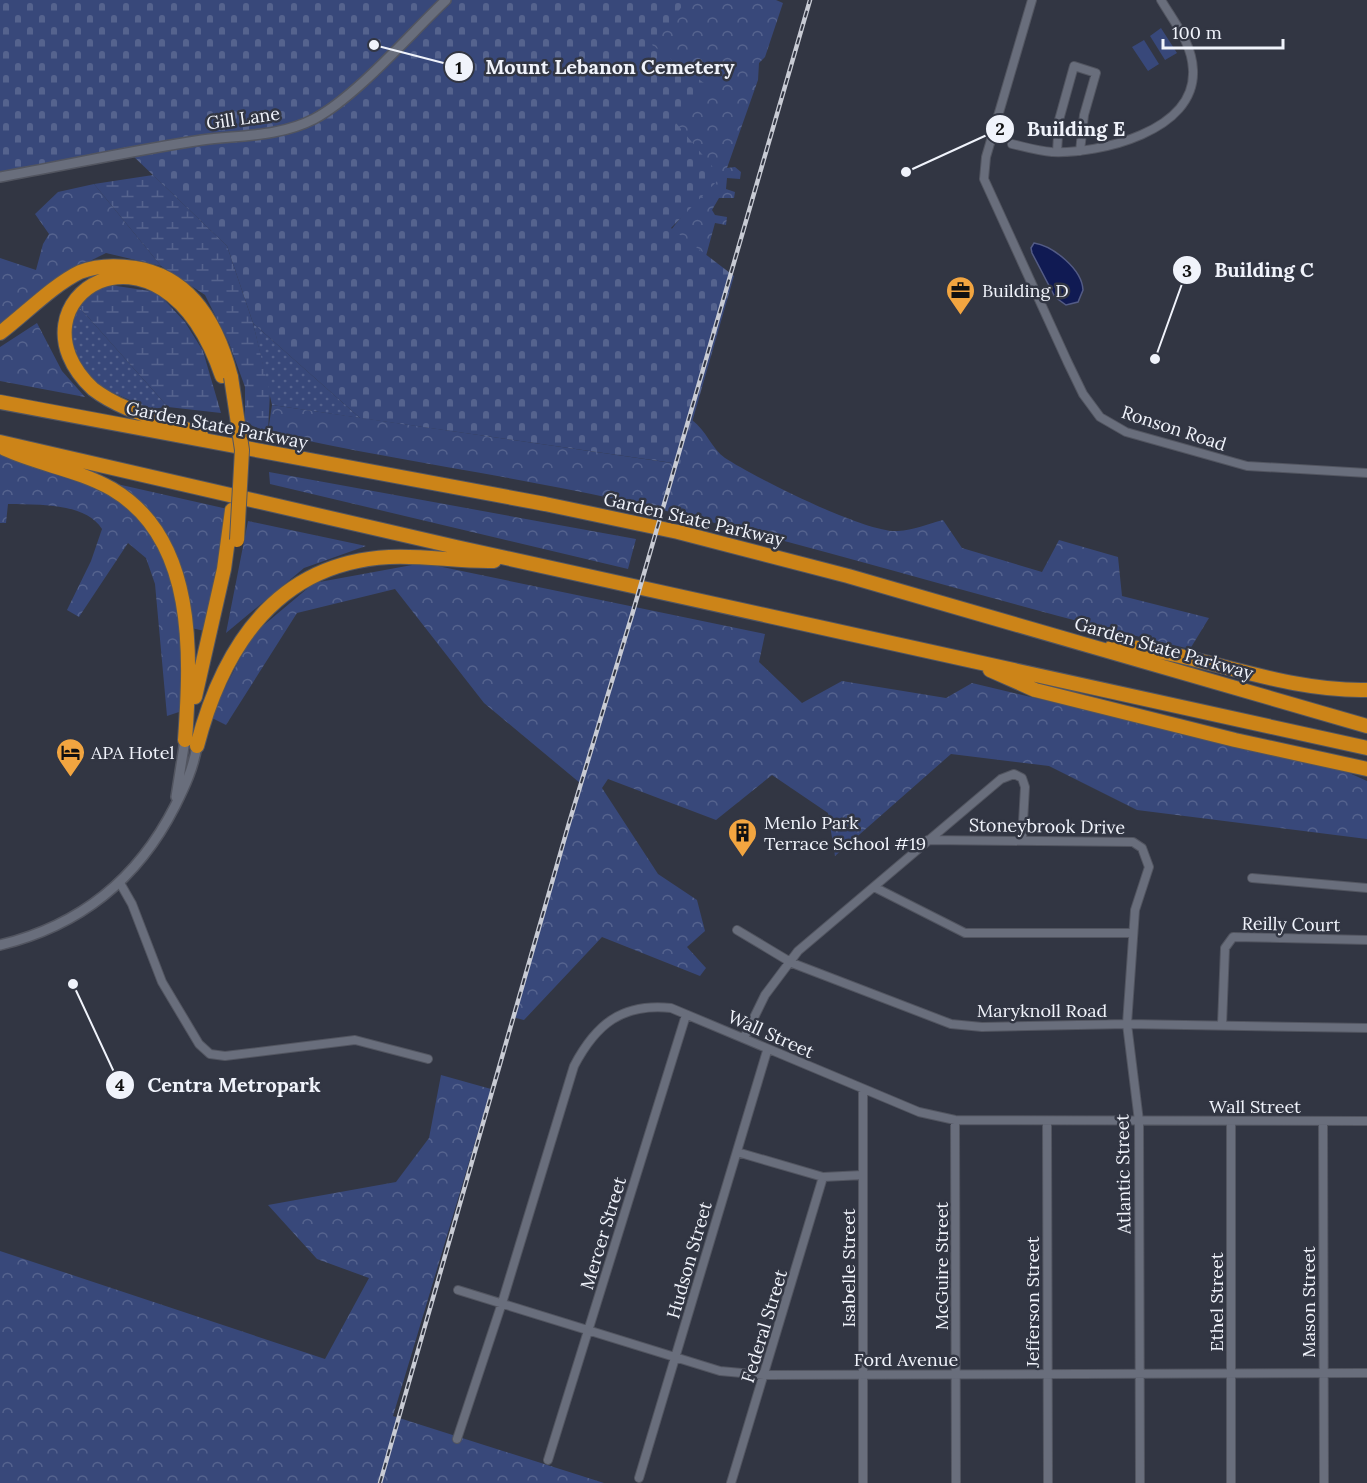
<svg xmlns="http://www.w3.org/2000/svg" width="1367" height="1483" viewBox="0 0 1367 1483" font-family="Lora,serif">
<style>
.grass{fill:url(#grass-dots)}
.forest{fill:url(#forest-crowns)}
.wetland{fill:url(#wetland-marsh)}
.cemetery{fill:url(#cemetery-stones)}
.pitch{fill:#38487a}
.water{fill:#101a53;stroke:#535b85;stroke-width:1.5}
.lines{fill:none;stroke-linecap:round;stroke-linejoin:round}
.minor-casing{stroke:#525560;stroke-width:10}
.tertiary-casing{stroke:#525560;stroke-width:12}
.motorway-casing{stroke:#525560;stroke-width:16}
.minor{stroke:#696e7c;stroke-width:8}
.tertiary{stroke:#696e7c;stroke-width:9}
.motorway{stroke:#cc8418;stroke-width:14}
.rail-casing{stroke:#c8cbd4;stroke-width:4.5}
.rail{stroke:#323643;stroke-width:2;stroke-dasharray:7;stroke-linecap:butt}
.motorway-bridge-casing{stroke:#525560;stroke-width:16;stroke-linecap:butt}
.motorway-bridge{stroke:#cc8418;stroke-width:14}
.labels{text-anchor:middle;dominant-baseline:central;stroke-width:5;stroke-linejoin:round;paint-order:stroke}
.street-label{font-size:18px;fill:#f0f3fb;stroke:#323643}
.poi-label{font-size:18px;fill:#f0f3fb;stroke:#323643;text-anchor:start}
.leader{fill:none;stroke:#f0f3fb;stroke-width:2}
.callout-dot{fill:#f0f3fb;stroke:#323643;stroke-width:2}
.mark-label{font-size:18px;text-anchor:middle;font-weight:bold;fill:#111}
.callout-label{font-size:20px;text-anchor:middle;font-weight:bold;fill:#f0f3fb;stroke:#323643;stroke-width:5;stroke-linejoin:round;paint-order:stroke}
</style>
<defs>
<pattern id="grass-dots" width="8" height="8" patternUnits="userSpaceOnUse" patternTransform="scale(1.5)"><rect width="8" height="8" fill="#38487a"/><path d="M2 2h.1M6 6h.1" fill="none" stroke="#55638e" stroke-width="1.8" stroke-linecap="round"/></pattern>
<pattern id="forest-crowns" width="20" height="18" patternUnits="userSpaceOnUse" patternTransform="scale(1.5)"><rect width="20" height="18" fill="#38487a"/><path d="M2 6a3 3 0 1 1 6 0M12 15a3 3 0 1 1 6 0" fill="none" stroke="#55638e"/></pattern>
<pattern id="wetland-marsh" width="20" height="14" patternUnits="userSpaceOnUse" patternTransform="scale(1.5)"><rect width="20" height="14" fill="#38487a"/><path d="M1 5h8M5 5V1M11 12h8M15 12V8" fill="none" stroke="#55638e"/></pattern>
<pattern id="cemetery-stones" width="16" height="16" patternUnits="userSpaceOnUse" patternTransform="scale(1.5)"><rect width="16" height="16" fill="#38487a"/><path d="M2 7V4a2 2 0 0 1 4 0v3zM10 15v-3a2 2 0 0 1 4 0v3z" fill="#55638e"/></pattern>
</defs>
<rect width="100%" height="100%" fill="#323643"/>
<path class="grass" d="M72,299L168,407L150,409L100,387L73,363L60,322Z
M253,323L360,418L272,405Z"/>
<path class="forest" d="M681,0H776L783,3L765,57L759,63L758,80L727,168L735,167L741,172L740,179L727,178L726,189L735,192L734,198H719L712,210L715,215L727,217L726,225L715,223L706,256L667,235L712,178L687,152L647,47Z
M94,184L161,266L106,253L66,273L0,327V258L36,270L43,244L49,234L35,214L58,192Z
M37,323L62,371L85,397L0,381V347Z
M272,405L679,464L692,420C706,430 712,449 725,458C754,477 867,534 898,531C913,530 928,524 943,520L962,548L1042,572L1059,540L1118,557L1122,596L1209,618L1190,649C998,604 811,543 619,500C502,474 384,459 268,432Z
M0,447L112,489L117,484L232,510L209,632L187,627L188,709L167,716L155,584L146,558L128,543L79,617L67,610L91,561L102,529C85,502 37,505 8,504L6,523H0Z
M269,472L636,539L628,569L270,484Z
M248,521L366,546L304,568L226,633Z
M423,563L765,634L759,662L802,703L842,681L946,698L972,683L1347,772L1367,781V839L1137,810L1049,766L951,754L835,856L828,813L772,775L716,820L608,779L602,788L658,874L697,900L705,931L687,947L706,968L700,976L602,937L524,1020L512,1017L580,783L484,703L395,589L297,613L226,725L210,717L252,635L314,583Z
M441,1075L491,1089L393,1416L604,1483H0V1251L325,1359L369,1278L317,1259L268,1205L396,1182L429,1138Z"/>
<path class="wetland" d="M153,175L227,246L253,323L270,393L268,432L245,423V387L229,343L205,295L161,266L94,184Z
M103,284L157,292L185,322L203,351L221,413L168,407L72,299Z"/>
<path class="cemetery" d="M0,0H687L652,45L708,86L676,123L721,177L671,228L734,276L680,464L360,418L253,323L227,246L131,154L0,177Z"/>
<path class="pitch" d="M1161,28L1177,53L1165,60L1150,36Z
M1144,40L1159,64L1148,71L1132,47Z"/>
<path class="water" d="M1034,243C1053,246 1082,269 1083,290L1078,302L1066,305L1055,297L1032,253L1031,248Z"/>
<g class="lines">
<defs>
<path id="minor" d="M1032,0L986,157L984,179L1068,363L1083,394L1100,417L1126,432L1247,466L1367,473
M1012,144C1025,147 1038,151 1052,152C1100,154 1196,131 1193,70C1192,43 1174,22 1161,0
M1057,152L1059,120L1074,66L1096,73L1084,115L1080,151
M928,840L1133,842L1142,848L1149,867L1135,910L1127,1024L1139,1121L1140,1483
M1252,878L1367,888
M120,883L132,904L162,982L199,1044L210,1054L225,1056L355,1040L428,1059
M874,887L965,933H1133
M737,930L792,963L951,1024L982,1027L1127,1024L1367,1028
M1222,1025L1225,948L1233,937L1367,940
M744,1038L765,995L798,951L1001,779L1014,774L1022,778L1025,787L1022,840
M863,1089V1483
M955,1120L956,1483
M1047,1121L1048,1483
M1231,1121V1483
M1323,1121L1324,1483
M737,1152L823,1177L863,1175
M458,1290L720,1371L765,1375L1367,1373
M457,1439L502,1303L574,1066C596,1024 622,1003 671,1008L919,1112L955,1120L1367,1121
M548,1460L686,1015
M639,1478L767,1051
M731,1483L823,1177"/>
<path id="tertiary" d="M0,177C67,165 135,150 202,140C240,135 279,137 314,119C357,96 409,35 446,0
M176,797L185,740
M0,945C79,926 138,879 175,806C185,786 193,769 197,746"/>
<path id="motorway" d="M0,333C24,315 53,285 80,272C98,265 116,265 135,268C192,277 218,326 231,377
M0,402L545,504L678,532L848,576L1367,726
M201,435C165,419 126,414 93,389C0,302 160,194 222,376
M0,442L456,547L1367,748
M5,449C40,465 79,470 112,489C197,539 191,655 185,740
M1113,645C1199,652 1280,692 1367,690
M990,670L1035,690L1235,740L1367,769
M195,697L224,569L232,510
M197,746C223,646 277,563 389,557C424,555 459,562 494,561"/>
</defs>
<use href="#minor" class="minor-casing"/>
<use href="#tertiary" class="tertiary-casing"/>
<use href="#motorway" class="motorway-casing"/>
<use href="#minor" class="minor"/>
<use href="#tertiary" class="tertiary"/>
<use href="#motorway" class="motorway"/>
<defs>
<path id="rail" d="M380,1483L569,823L632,615L810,0"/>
</defs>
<use href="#rail" class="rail-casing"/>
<use href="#rail" class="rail"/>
<defs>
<path id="motorway-bridge" d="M231,377L242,450L237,540"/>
</defs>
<use href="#motorway-bridge" class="motorway-bridge-casing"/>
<use href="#motorway-bridge" class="motorway-bridge"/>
</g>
<defs>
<symbol id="office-pin" viewBox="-11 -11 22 30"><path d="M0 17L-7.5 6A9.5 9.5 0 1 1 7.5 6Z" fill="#f2a540" stroke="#323643"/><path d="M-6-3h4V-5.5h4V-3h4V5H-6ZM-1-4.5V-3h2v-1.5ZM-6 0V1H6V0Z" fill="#111"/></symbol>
<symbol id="hotel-pin" viewBox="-11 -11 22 30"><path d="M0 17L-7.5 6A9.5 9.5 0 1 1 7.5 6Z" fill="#f2a540" stroke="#323643"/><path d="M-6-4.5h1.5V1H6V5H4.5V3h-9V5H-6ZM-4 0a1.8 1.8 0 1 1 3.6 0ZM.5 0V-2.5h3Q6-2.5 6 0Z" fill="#111"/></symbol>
<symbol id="building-pin" viewBox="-11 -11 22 30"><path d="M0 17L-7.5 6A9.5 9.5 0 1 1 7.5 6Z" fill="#f2a540" stroke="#323643"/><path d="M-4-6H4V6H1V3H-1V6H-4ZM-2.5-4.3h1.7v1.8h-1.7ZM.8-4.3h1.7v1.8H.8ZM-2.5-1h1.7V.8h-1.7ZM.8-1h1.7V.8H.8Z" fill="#111"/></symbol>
</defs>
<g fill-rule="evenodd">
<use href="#office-pin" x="944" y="274" width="33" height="45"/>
<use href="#hotel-pin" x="54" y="736" width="33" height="45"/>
<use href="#building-pin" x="726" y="816" width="33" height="45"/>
</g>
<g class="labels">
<g class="street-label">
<text transform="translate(243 118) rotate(-8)">Gill Lane</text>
<text transform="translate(217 425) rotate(11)">Garden State Parkway</text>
<text transform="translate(1174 428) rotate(18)">Ronson Road</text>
<text transform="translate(694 519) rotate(13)">Garden State Parkway</text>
<text transform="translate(1164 648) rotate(16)">Garden State Parkway</text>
<text transform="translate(1047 826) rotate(1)">Stoneybrook Drive</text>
<text transform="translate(1291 924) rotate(1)">Reilly Court</text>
<text x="1042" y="1010">Maryknoll Road</text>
<text transform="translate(771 1034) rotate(24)">Wall Street</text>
<text x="1255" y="1106">Wall Street</text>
<text transform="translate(1123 1174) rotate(-91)">Atlantic Street</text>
<text transform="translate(603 1233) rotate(-73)">Mercer Street</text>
<text transform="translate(689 1260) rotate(-74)">Hudson Street</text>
<text transform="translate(941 1266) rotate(-90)">McGuire Street</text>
<text transform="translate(848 1268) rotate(-90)">Isabelle Street</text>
<text transform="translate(1032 1302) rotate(-90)">Jefferson Street</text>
<text transform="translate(1216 1302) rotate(-90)">Ethel Street</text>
<text transform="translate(1308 1302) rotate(-90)">Mason Street</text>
<text transform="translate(764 1326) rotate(-73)">Federal Street</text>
<text x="906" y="1359">Ford Avenue</text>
</g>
<g class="poi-label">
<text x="982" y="290">Building D</text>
<text x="91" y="752">APA Hotel</text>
<text x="764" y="822">Menlo Park<tspan x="764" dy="21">Terrace School #19</tspan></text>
</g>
</g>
<path class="leader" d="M374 45L459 67M906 172L1000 129M1155 359L1187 270M73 984L120 1085"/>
<g class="callout-dot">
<circle cx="374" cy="45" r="6"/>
<circle cx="906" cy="172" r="6"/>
<circle cx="1155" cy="359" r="6"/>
<circle cx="73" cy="984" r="6"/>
<circle cx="459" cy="67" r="15"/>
<circle cx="1000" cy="129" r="15"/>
<circle cx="1187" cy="270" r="15"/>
<circle cx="120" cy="1085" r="15"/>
</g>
<g class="mark-label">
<text x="459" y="74">1</text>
<text x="1000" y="135">2</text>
<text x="1187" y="277">3</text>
<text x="120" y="1091">4</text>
</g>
<g class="callout-label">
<text x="610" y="74">Mount Lebanon Cemetery</text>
<text x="1076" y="136">Building E</text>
<text x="1264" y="277">Building C</text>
<text x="234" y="1092">Centra Metropark</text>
</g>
<path d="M1163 39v9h120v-9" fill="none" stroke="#f0f3fb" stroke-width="3"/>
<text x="1172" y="39" font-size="18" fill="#f0f3fb" stroke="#323643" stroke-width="4.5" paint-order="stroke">100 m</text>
</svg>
